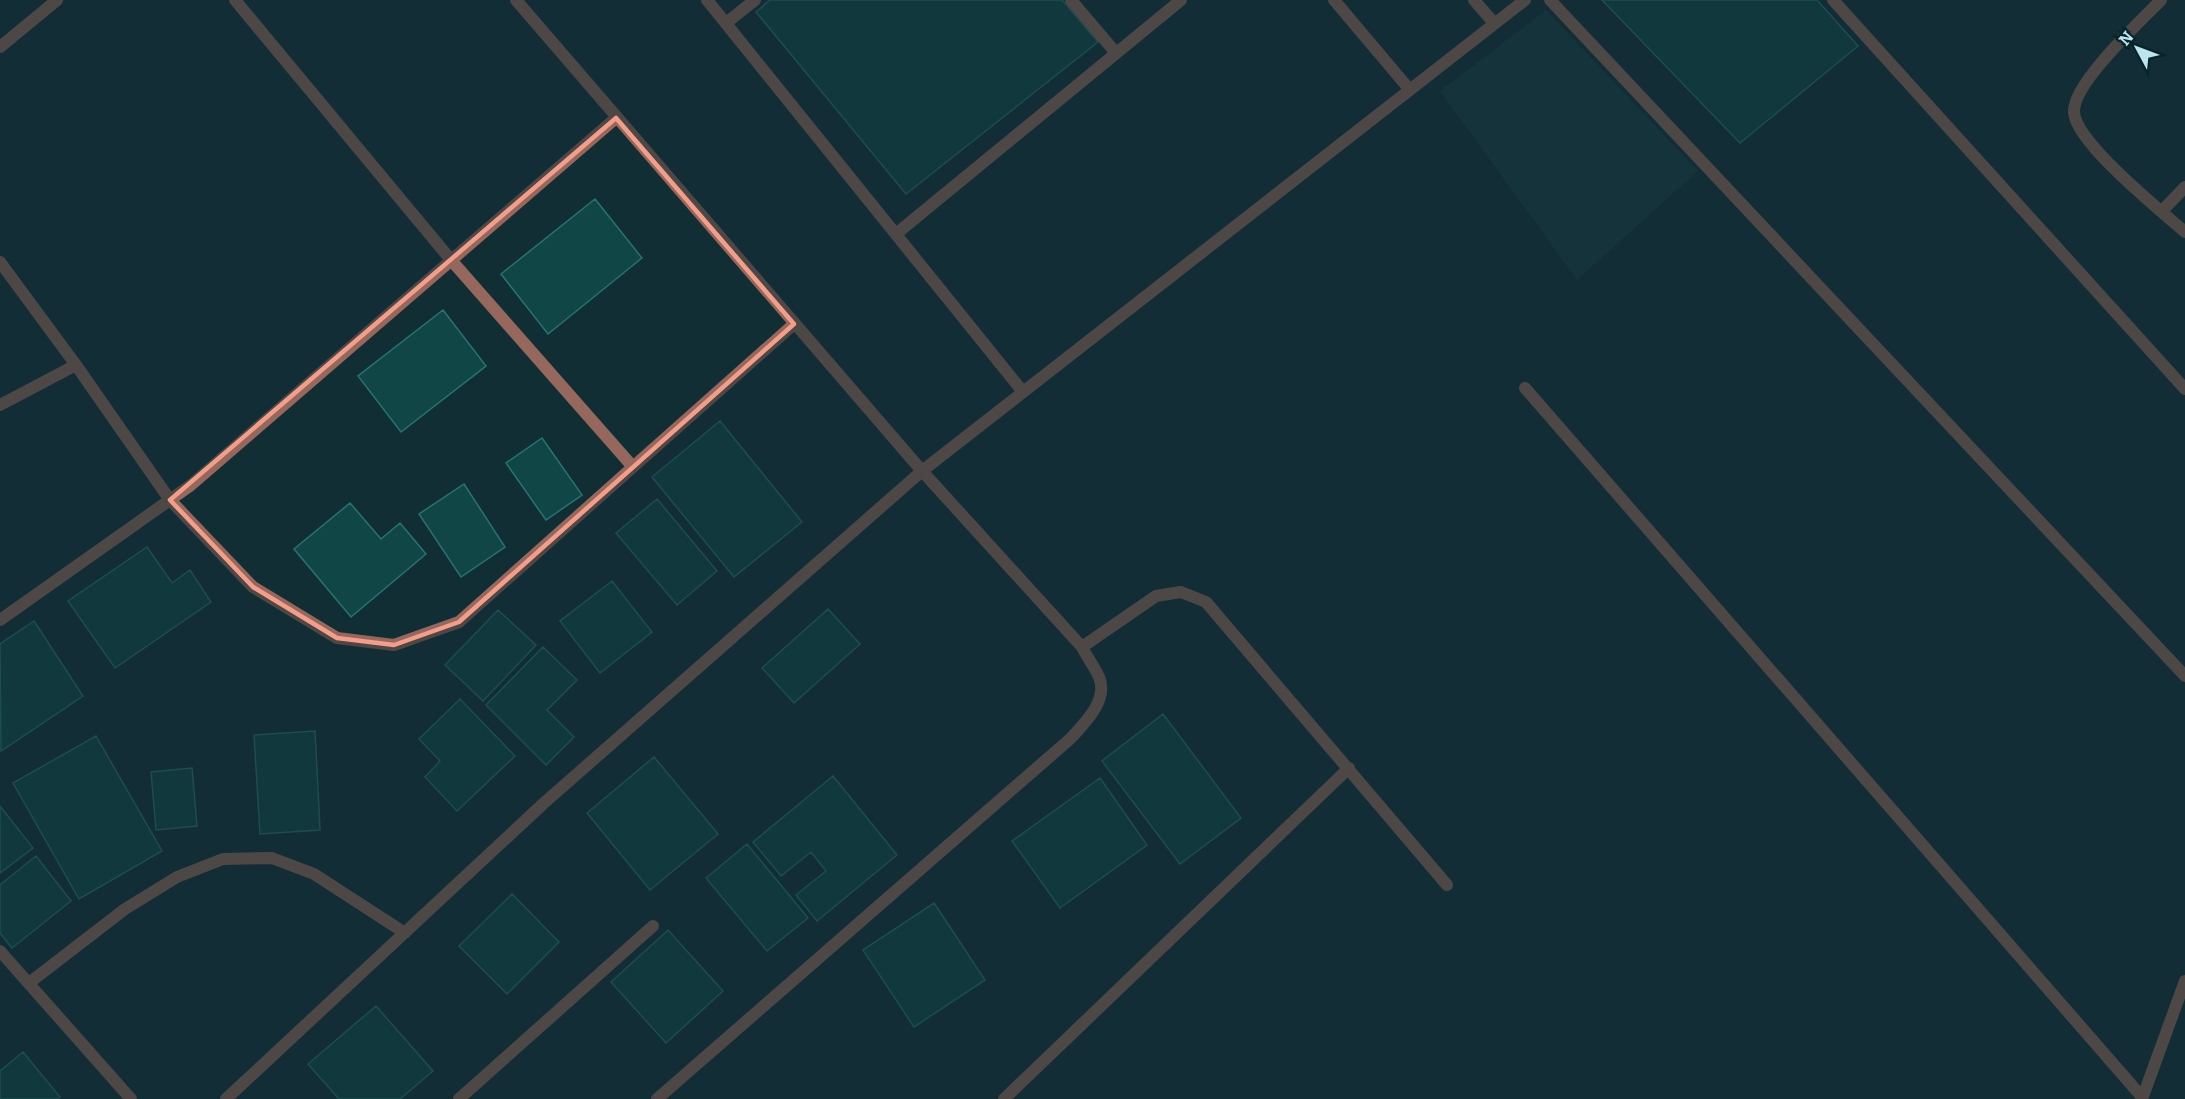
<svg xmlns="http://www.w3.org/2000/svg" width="2185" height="1099" viewBox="0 0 2185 1099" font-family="Bitter,serif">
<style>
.built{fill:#1a3a43}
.building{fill:#104646;stroke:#287372;stroke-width:1.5}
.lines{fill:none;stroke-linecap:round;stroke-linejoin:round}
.minor{stroke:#96675c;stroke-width:12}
.tertiary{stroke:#96675c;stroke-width:12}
.marked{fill:none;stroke:#f49e89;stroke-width:4.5;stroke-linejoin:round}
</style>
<rect width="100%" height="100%" fill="#122e35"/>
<path class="built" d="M1546,10L1698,171L1577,280L1440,91Z"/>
<path class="building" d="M770,0H1062L1098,42L906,194L756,12Z
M1602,0H1817L1858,46L1740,143Z
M595,199L642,258L548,334L501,274Z
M443,310L486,366L401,432L358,376Z
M720,421L802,522L734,577L652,477Z
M542,438L582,495L546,520L506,463Z
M464,484L505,547L461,577L419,514Z
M657,499L717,571L677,605L616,533Z
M350,503L381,539L400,523L426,554L351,617L294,549Z
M147,547L172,583L190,570L211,602L115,668L68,601Z
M612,581L652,632L600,673L560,621Z
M828,609L860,644L794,703L762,668Z
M498,610L536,645L483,701L445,665Z
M34,621L83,696L1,751L0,644Z
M543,647L577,680L547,710L574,737L546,765L486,705Z
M460,699L515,756L457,811L425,777L440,761L419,739Z
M1163,714L1241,818L1180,864L1102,761Z
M315,731L320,830L260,834L254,735Z
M96,736L162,851L79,899L13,783Z
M654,757L718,834L650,890L587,813Z
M192,768L197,826L156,830L151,772Z
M833,776L897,855L817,921L796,895L826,871L811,852L781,876L753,842Z
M1100,778L1147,845L1060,908L1012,841Z
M0,806L33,848L0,873Z
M747,844L808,918L767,951L706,878Z
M36,856L71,901L12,948L0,933V885Z
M512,894L559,942L507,994L459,946Z
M934,903L985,980L914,1027L863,950Z
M668,930L723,991L666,1043L611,982Z
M376,1006L433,1071L400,1099H339L308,1064Z
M23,1052L60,1097L57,1099H0V1071Z"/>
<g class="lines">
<path class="minor" d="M235,0L451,260L633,467L794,324
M516,0L922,471L1082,647C1087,657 1094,666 1099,677C1109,700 1084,724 1070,739L657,1099
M707,0L1023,392
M1071,0L1116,53
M1334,0L1410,90
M1474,0L1494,23
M1550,0L2185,676
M1833,0L2185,389
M2161,0C2140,22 2073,83 2074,112C2075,142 2160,210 2185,232
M726,23L755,0
M0,47L57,0
M2162,211L2185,187
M896,234L1181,0
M0,262L76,365L170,500L253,587L337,638L394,645L459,622L633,467
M1525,388L2142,1097
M0,405L76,365
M0,620L191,485L616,118
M1082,647L1156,596L1181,592L1206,602L1447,885
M0,951L131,1099
M29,983L125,909L177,877L223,859L272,858L314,874L405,933
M226,1099L544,803L922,471L1525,0
M459,1099L653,926
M1004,1099L1349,768"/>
<path class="tertiary" d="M2142,1099L2185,981"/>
</g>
<path d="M0 0H2185V1099H0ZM616,118L794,324L459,622L394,645L337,638L253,587L170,500Z" fill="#122e35" fill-opacity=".55" fill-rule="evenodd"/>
<path class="marked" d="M616,118L794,324L459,622L394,645L337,638L253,587L170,500Z"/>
<g transform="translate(2137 48) rotate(311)" stroke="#07242a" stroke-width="4.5" paint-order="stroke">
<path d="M0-4.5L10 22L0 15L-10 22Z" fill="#bce5ef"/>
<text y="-9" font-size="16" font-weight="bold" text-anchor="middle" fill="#bce5ef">N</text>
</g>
</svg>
